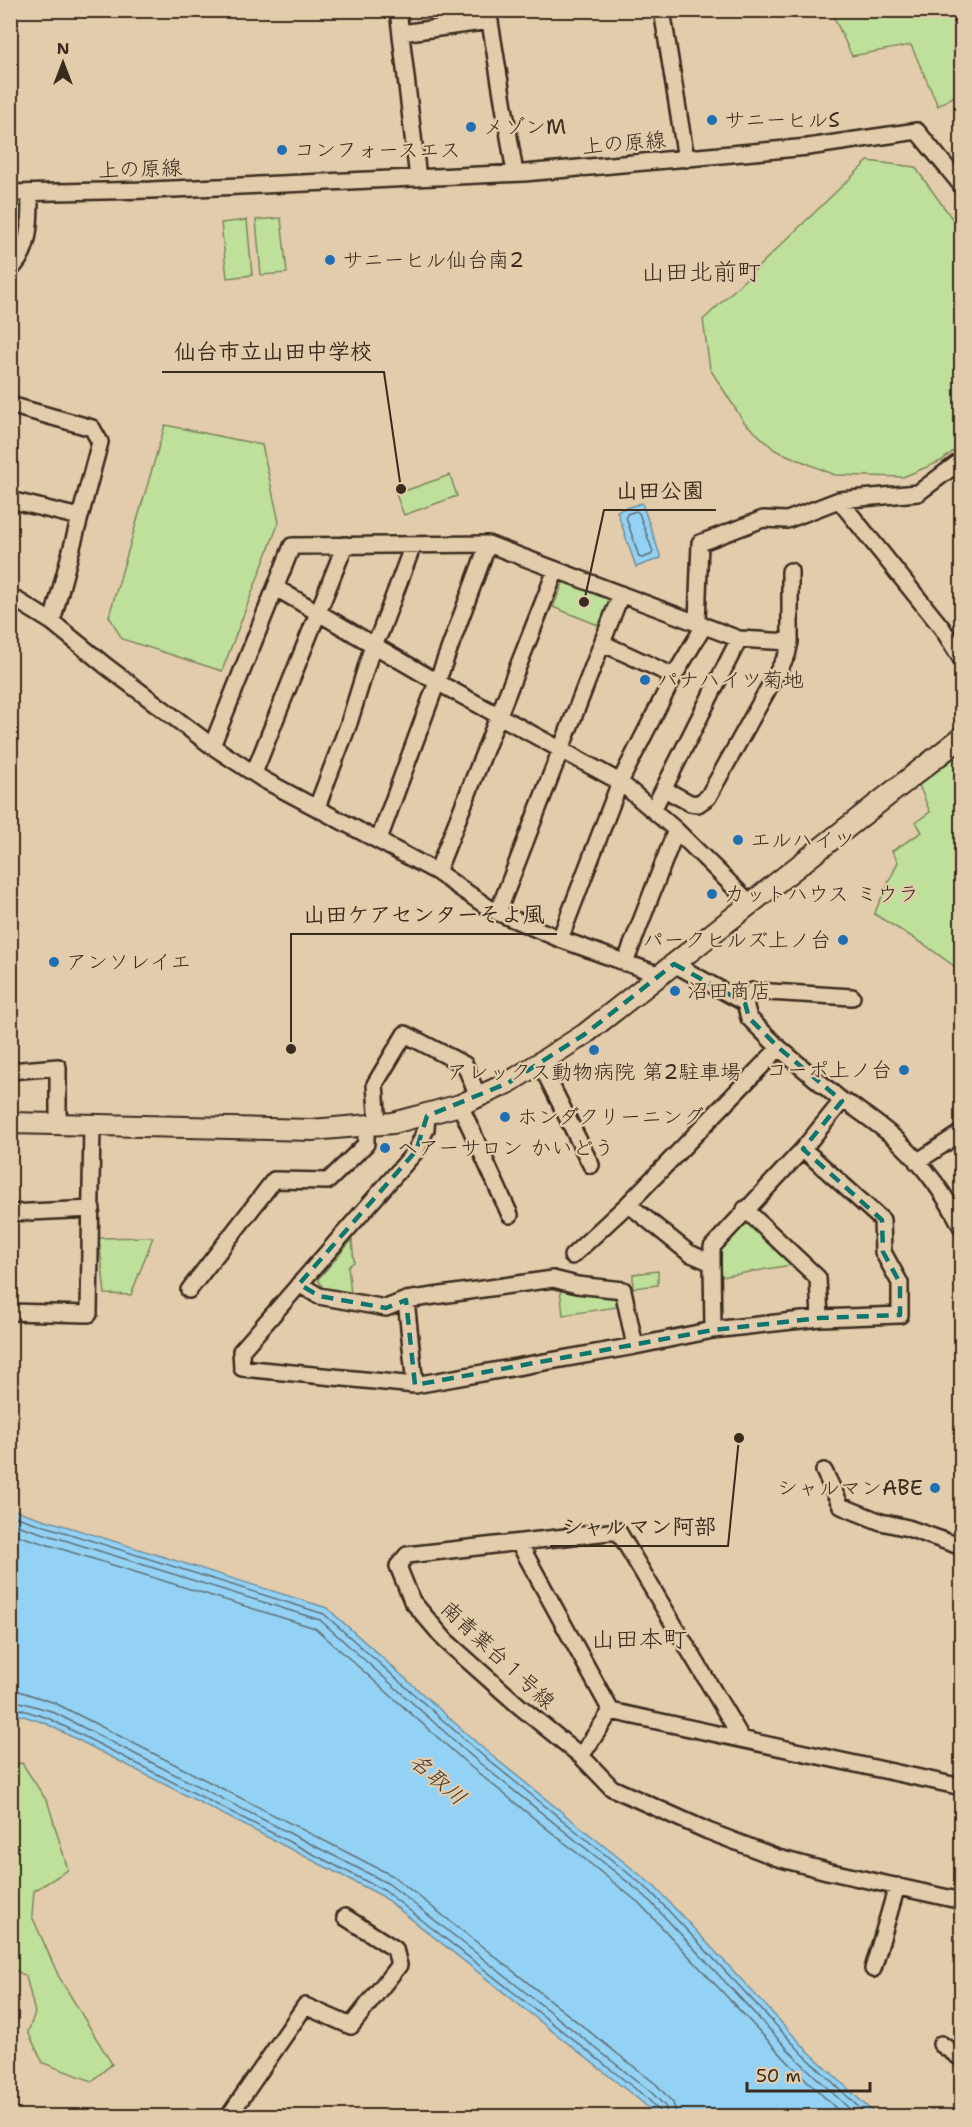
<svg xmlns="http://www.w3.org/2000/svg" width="972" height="2127" viewBox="0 0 972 2127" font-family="'Shantell Sans','Klee One',sans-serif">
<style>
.green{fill:#bee09a;stroke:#7c855c;stroke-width:1.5}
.water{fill:#93d2f4;stroke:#708f9e;stroke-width:1.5}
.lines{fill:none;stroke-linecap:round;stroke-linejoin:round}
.shore{stroke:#5e6d74;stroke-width:1.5}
.minor-casing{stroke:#3b2a1e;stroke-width:20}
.tertiary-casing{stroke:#3b2a1e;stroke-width:24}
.minor{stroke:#e3ccac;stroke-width:15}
.tertiary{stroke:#e3ccac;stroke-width:20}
.marked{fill:none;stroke:#0f766e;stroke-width:4.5;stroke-dasharray:12 8;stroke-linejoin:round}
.poi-dot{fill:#1f6fb2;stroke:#e3ccac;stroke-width:2}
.labels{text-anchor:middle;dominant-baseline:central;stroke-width:4.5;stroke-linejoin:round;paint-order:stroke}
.poi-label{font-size:21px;fill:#3b2a1e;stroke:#e3ccac;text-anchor:start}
.street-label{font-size:21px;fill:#3b2a1e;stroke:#e3ccac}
.water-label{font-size:22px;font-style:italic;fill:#443b33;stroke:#e3ccac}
.quarter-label{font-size:24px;fill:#3b2a1e;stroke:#e3ccac}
.leader{fill:none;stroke:#3b2a1e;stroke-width:2}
.callout-dot{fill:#3b2a1e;stroke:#e3ccac;stroke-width:2}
.callout-label{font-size:22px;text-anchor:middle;font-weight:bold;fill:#3b2a1e;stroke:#e3ccac;stroke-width:4.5;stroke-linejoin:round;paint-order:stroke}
</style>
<rect width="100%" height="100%" fill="#e3ccac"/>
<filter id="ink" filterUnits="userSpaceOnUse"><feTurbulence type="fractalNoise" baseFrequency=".0167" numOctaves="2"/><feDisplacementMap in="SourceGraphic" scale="12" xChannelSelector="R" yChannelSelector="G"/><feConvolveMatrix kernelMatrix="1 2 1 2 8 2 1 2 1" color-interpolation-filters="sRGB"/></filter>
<g filter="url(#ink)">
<path class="green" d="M831,11H961V92L938,106L911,45L852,56Z
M868,161L915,167L961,231V445L941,461L903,477L835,475L775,450L744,422L710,369L703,320Z
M281,218L287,273L261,275L256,220Z
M247,220L252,275L227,278L221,223Z
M165,425L262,445L279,522L222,671L122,639L109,616Z
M450,475L457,496L404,515L396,494Z
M566,576L616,597L603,627L553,607Z
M961,753V971L925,945L874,914L898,862L892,851L922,832L916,822L930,812L919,785Z
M746,1215L797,1264L720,1277L717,1246Z
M153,1237L131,1295L105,1294L99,1238Z
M352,1240L354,1262L348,1266L351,1294L326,1293L318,1279Z
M658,1271V1285L633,1288V1274Z
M560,1288L606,1291L615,1299L617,1307L563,1315Z
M22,1763L48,1803L68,1870L34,1891L32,1916L59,1977L112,2064L92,2081L43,2063L28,2032L35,2013L26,1976L11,1968V1765Z"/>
<path class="water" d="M642,503L661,558L636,567L617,511Z
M11,1509L327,1608L486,1751L655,1887L807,2050L877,2116H656L643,2103L382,1896L45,1723L11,1712Z"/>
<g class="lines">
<path class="shore" d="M636,511L639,513L653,552L651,555L642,558L639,557L626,517L627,514Z
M10,1515L324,1614L482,1755L650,1891L803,2054L868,2116
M10,1523L320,1620L477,1761L645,1896L798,2060L857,2116
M10,1533L315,1628L472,1768L639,1903L791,2065L844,2116
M10,1690L19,1691L55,1703L393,1876L657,2085L673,2103L677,2116
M10,1699L51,1711L389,1884L651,2092L665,2106L668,2116
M10,1706L48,1718L385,1891L647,2098L659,2111L660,2116"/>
<defs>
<path id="minor" d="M398,10L418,178
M488,10L515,173
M662,10L686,159
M401,33L490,21
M10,193L151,190L524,173L808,147L917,131L962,186
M10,270C31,251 30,220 30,193
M10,405L92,428L100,442L52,622
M10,500L79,517
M839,500L942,628L962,660
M276,588L437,682L620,782L676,830L751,904
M10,596L52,622L106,666L212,746L264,780L437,872L492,910L560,939L660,975
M697,622L700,543L763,519L787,520L839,500L918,493L962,460
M602,643L674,676
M212,746L292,546L488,544L739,639L790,642
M254,773L345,545
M664,789L690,803L698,804L708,797L787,655L790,642V571
M317,807L349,723L373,645L380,633L413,545
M653,810L739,639
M379,839L488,544
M437,872L556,570
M498,912L621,594
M560,939L620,782L674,676L704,626
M625,963L676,830
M674,964L745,1003L749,1018L779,1048L842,1101L851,1105C867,1117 884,1128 899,1142C924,1165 947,1197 962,1228
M745,1003L753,991L852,997
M540,1063L591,1165
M10,1071L58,1067V1123
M460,1105L510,1215
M427,1116L426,1129L416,1151L241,1351L242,1368L415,1385L635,1346L713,1330
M378,1125L375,1084L405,1034L465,1065L478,1097
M917,1162L962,1132
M628,1204L689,1253L712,1263L713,1330L820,1318L900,1315V1283L883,1252L882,1220L803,1149
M745,1209L818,1278L820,1318
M10,1213L92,1209
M572,1256L628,1204L779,1048
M712,1263V1247L803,1149L842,1101
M299,1284L319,1296L386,1308L406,1300
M189,1290L274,1180L328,1181L366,1144V1127
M10,1312L89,1314L92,1124
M415,1385L406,1300L553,1279L577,1285L623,1290L635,1346
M824,1471L841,1506L881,1522L908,1528L962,1547
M519,1543L611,1711
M742,1739L618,1531L407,1555L398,1566L412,1601L446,1641L518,1705L581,1756L611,1711C728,1736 845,1761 962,1787
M581,1756L612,1788L708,1831L778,1858L827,1871L962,1901
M873,1969L897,1886
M941,2044L962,2059
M229,2116L305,2006L351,2026L399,1965L395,1949L345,1917"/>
<path id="tertiary" d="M10,1123L312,1130L393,1123L460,1105L508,1083L585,1034L962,737"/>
</defs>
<use href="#minor" class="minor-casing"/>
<use href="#tertiary" class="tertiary-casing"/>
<use href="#minor" class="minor"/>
<use href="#tertiary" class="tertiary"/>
</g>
</g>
<path class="marked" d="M674,964L745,1003L749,1018L779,1048L842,1101L803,1149L882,1220L883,1252L900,1283V1315L820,1318L713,1330L415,1385L406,1300L386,1308L319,1296L299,1284L416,1151L427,1116L508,1083L585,1034Z"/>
<g class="poi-dot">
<circle cx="712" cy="120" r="6"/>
<circle cx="471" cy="127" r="6"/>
<circle cx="282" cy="150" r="6"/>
<circle cx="330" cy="260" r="6"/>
<circle cx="645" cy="680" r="6"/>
<circle cx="738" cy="840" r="6"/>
<circle cx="712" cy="894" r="6"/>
<circle cx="843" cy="940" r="6"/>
<circle cx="54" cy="962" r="6"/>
<circle cx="675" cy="991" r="6"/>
<circle cx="594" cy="1050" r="6"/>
<circle cx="904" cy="1070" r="6"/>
<circle cx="505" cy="1117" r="6"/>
<circle cx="385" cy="1148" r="6"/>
<circle cx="935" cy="1488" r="6"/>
</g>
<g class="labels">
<g class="poi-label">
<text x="724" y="120">サニーヒルS</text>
<text x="483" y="127">メゾンM</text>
<text x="294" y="150">コンフォースエス</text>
<text x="342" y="260">サニーヒル仙台南2</text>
<text x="657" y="680">パナハイツ菊地</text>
<text x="750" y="840">エルハイツ</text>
<text x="724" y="894">カットハウス ミウラ</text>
<text x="831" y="940" text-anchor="end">パークヒルズ上ノ台</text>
<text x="66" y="962">アンソレイエ</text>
<text x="687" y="991">沼田商店</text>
<text x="892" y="1070" text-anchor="end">コーポ上ノ台</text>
<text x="594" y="1072" text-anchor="middle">アレックス動物病院 第2駐車場</text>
<text x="517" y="1117">ホンダクリーニング</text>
<text x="397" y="1148">ヘアーサロン かいどう</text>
<text x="923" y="1488" text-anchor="end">シャルマンABE</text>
</g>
<g class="street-label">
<text transform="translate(624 143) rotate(-5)">上の原線</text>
<text transform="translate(140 169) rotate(-2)">上の原線</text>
<text transform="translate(498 1655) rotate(43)">南青葉台１号線</text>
</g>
<g class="water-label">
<text transform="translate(438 1779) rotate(41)">名取川</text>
</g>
<g class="quarter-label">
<text x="701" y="272">山田北前町</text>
<text x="639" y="1639">山田本町</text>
</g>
</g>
<path class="leader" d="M401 489L384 372H162M584 602L604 510H716M291 1049L291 934H557M739 1438L728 1546H550"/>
<g class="callout-dot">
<circle cx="401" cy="489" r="6"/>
<circle cx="584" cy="602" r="6"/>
<circle cx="291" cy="1049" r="6"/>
<circle cx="739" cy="1438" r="6"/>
</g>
<g class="callout-label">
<text x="273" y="359">仙台市立山田中学校</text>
<text x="660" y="498">山田公園</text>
<text x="424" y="922">山田ケアセンターそよ風</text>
<text x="639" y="1534">シャルマン阿部</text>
</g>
<rect width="972" height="2127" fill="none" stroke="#e3ccac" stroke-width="36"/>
<rect x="18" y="18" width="936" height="2091" fill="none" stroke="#3b2a1e" stroke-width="2" filter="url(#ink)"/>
<g transform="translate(63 63)" stroke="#e3ccac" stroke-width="4.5" paint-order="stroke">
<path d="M0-4.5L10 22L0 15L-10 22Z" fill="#3b2a1e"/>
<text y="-9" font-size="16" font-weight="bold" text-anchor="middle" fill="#3b2a1e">N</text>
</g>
<path d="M747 2082v9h123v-9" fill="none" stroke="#3b2a1e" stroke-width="3"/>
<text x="756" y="2082" font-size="18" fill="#3b2a1e" stroke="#e3ccac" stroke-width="4.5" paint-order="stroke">50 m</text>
</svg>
